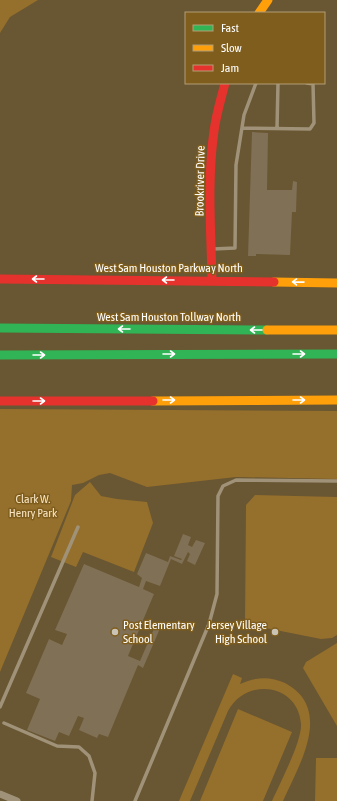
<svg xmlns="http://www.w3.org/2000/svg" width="337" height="801" viewBox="0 0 337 801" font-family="'Asap Condensed',sans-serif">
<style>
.green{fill:#956f2c}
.building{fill:#807055}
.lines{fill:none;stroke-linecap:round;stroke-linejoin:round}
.lane{stroke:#9f9278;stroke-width:3.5}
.street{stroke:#9f9278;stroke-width:7}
.fast{stroke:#30b455;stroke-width:9}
.slow{stroke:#ff9f0a;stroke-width:9}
.jam{stroke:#e5322d;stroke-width:9}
.oneway{stroke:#fff}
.poi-dot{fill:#cac4b7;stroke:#7f5d1c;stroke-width:1.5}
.labels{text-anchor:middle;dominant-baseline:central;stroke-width:3;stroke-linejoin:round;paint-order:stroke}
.street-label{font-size:12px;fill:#fff;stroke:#7f5d1c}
.park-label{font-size:12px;fill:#f7e4c3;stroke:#7f5d1c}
.poi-label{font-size:12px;fill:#fff;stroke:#7f5d1c;text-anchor:start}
</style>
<rect width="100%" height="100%" fill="#695632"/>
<path class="green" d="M0,0H38L10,17L0,33Z
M0,409L337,411V479L236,477L147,487L110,473L99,475L83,483L72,485L71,501L0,672Z
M90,482L101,496L117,499L147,502L153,523L134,572L83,552L76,567L51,557L75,495Z
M255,495L337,497V635L332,638L321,639L245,624L246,505Z
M337,643V726L303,668L306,662Z
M233,674L242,678L240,684C255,677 270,676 285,683C334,709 299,765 283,801H272C280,783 302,741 301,724C298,683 246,677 228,711L190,801H179Z
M238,709L292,732L263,801H200Z
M316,758H337V801H315Z"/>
<path class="building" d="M252,132L268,133L267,190H292L293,181L297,182L296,212H292L290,255L256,254V256H248Z
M183,534L191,537L188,545L192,547L196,540L205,543L195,565L187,561L190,554L188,552L182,564L171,559L160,586L146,581L143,589L154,594L128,656L140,661L156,624L161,626L143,668L138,665L108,737L99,734L97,738L79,730L84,718L78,716L69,736L59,732L55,741L27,730L40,699L26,693L49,639L62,645L67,634L55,630L84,564L139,587L142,578L137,574L146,553L168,562L170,556L181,560L182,559L174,556Z"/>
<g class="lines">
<path class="lane" d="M242,128L310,129L314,123L313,84L307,83
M277,128L278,83
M213,249L235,248L236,165L244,115L256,83
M0,707L78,527
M4,723L57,746L79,747L89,756L95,773L92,801
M135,801L209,624L217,594L218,496L223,486L236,480L337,481"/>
<path class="street" d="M0,794L17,801"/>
<path class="fast" d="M0,328L267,330
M0,355L337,354"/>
<path class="slow" d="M259,13L268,0
M274,282L337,283
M267,330H337
M153,401L337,400"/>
<path class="jam" d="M0,279L274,282
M212,281C211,231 207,180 214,131C216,115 221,99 225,83
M0,401H153"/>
</g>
<defs><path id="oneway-shaft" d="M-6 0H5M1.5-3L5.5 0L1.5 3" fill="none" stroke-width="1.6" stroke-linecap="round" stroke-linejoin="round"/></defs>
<g class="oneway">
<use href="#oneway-shaft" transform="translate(38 279) rotate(-180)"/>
<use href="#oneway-shaft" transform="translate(168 280) rotate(-180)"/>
<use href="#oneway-shaft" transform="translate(298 282) rotate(-179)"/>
<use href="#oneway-shaft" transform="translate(124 329) rotate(-180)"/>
<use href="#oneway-shaft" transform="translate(256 330) rotate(-180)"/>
<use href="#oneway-shaft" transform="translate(169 354)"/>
<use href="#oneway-shaft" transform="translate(299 354)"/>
<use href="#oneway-shaft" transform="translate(39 355)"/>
<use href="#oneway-shaft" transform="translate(169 400)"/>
<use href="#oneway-shaft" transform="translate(299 400)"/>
<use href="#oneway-shaft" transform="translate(39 401)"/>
</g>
<g class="poi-dot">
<circle cx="115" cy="632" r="4"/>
<circle cx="275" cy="632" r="4"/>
</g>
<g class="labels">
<g class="street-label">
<text transform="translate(200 181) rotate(-89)">Brookriver Drive</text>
<text x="169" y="268">West Sam Houston Parkway North</text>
<text x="169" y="317">West Sam Houston Tollway North</text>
</g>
<g class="park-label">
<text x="33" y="499">Clark W.<tspan x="33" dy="14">Henry Park</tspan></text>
</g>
<g class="poi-label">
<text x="123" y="625">Post Elementary<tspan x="123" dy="14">School</tspan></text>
<text x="267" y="625" text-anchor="end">Jersey Village<tspan x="267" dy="14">High School</tspan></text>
</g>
</g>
<rect x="185" y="12" width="140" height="72" fill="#7f5d1c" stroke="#b29e77"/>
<rect x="193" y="25" width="20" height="6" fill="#30b455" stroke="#b29e77"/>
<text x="221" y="32" font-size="12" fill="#ffffff">Fast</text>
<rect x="193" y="45" width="20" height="6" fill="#ff9f0a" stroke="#b29e77"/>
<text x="221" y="52" font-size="12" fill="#ffffff">Slow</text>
<rect x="193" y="65" width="20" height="6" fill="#e5322d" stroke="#b29e77"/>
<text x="221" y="72" font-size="12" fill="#ffffff">Jam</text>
</svg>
